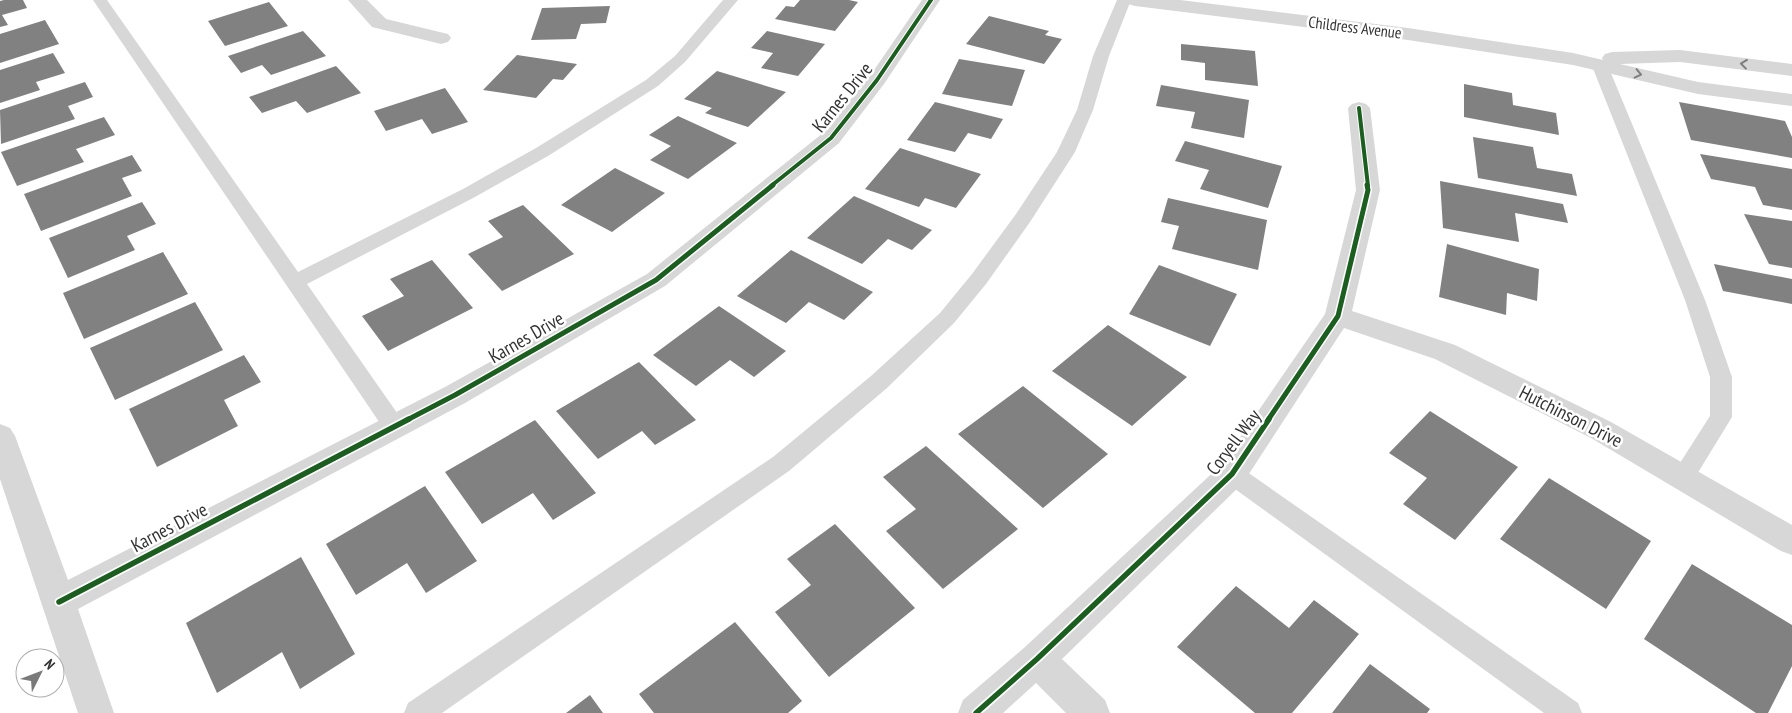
<svg xmlns="http://www.w3.org/2000/svg" width="1792" height="713" viewBox="0 0 1792 713" font-family="'PT Sans Narrow',sans-serif">
<style>
.building{fill:#818181}
.lines{fill:none;stroke-linecap:round;stroke-linejoin:round}
.service{fill:#d7d7d7;fill-rule:evenodd}
.minor{fill:#d7d7d7;fill-rule:evenodd}
.tertiary{fill:#d7d7d7;fill-rule:evenodd}
.cycleway-far2-casing{stroke:#fff;stroke-width:6}
.cycleway-far1-casing{stroke:#fff;stroke-width:8}
.cycleway-casing{stroke:#fff;stroke-width:9}
.cycleway-far2{stroke:#1b5e20;stroke-width:4}
.cycleway-far1{stroke:#1b5e20;stroke-width:5}
.cycleway{stroke:#1b5e20;stroke-width:5.5}
.oneway{stroke:#7d7d7d}
.labels{text-anchor:middle;dominant-baseline:central;stroke-width:5;stroke-linejoin:round;paint-order:stroke}
.far-street-label{font-size:16px;fill:#333;stroke:#fff}
.street-label{font-size:19px;fill:#333;stroke:#fff}
</style>
<rect width="100%" height="100%" fill="#fff"/>
<path class="building" d="M4,0H23L27,8L2,15L8,25L0,27V1Z
M800,0H849L858,2L835,31L775,19L786,6L794,7Z
M269,2L288,26L225,46L208,21Z
M610,6L606,23L581,24L576,39L531,40L542,8Z
M989,16L1049,31L1045,35L1062,39L1044,64L966,44Z
M45,20L59,44L0,63V34Z
M303,31L326,56L271,75L262,65L241,73L228,56Z
M767,31L825,44L798,76L761,68L773,53L751,48Z
M1181,44L1255,51L1258,86L1205,80V63L1181,60Z
M53,53L65,73L36,82L40,90L0,103V70Z
M517,55L577,64L563,80L553,79L536,98L483,90Z
M959,59L1025,70L1012,106L942,94Z
M336,66L361,93L307,113L296,101L262,113L249,97Z
M717,71L786,92L748,127L705,113L712,108L684,99Z
M85,82L93,97L68,106L75,119L1,144L0,110Z
M1464,84L1512,93L1513,105L1556,113L1559,135L1464,117Z
M1161,85L1249,100L1244,138L1191,128L1195,112L1156,106Z
M445,88L468,122L432,134L422,119L386,131L374,111Z
M935,102L1003,119L991,139L968,133L955,152L907,140Z
M1679,102L1785,121L1792,137V158L1691,140Z
M678,116L737,143L688,179L650,160L671,146L649,135Z
M104,117L115,135L76,149L84,162L17,186L1,152Z
M1473,137L1533,147L1537,168L1572,174L1577,196L1478,178Z
M1185,141L1282,166L1268,208L1200,189L1209,170L1175,161Z
M900,148L981,174L956,208L925,198L919,207L865,189Z
M1700,154L1792,169V210L1763,205L1755,187L1711,179Z
M132,155L142,171L122,178L132,196L41,231L24,194Z
M615,168L665,193L612,232L561,205Z
M1440,181L1563,204L1568,223L1515,213L1519,242L1443,228Z
M854,196L932,230L912,250L888,239L862,264L807,238Z
M1168,198L1267,220L1258,270L1172,249L1179,226L1161,222Z
M142,202L156,224L127,236L135,250L68,278L49,238Z
M523,205L574,254L502,291L468,254L503,237L488,221Z
M1744,214L1792,221V268L1769,264Z
M1447,244L1539,269L1537,301L1507,293L1506,315L1439,297Z
M791,250L873,292L844,320L809,302L786,323L737,296Z
M163,252L188,294L84,339L63,293Z
M432,260L473,308L388,351L362,316L404,296L390,279Z
M1714,264L1792,279V304L1723,291Z
M1159,265L1237,294L1210,346L1129,314Z
M195,302L223,350L115,400L90,348Z
M719,306L786,351L754,377L730,360L696,386L653,355Z
M1108,325L1187,377L1132,426L1052,371Z
M244,355L261,382L224,400L238,426L157,467L129,409Z
M639,362L696,420L655,445L642,431L598,459L556,411Z
M1023,386L1108,454L1043,508L958,434Z
M1430,411L1518,467L1455,540L1403,504L1427,478L1389,453Z
M535,420L596,493L553,520L533,493L482,524L445,472Z
M926,446L1018,529L943,589L886,531L916,509L883,477Z
M1549,478L1651,541L1606,609L1500,539Z
M425,486L477,561L426,593L407,563L356,595L326,544Z
M835,524L915,608L829,677L775,612L811,585L787,559Z
M301,557L355,654L300,689L282,652L217,693L186,623Z
M1692,564L1792,625V666L1768,713H1756L1644,639Z
M1236,586L1289,628L1314,600L1359,634L1292,713H1255L1177,647Z
M735,622L802,701L788,713H654L639,694Z
M1370,664L1430,709L1427,713H1332Z
M590,695L603,713H566Z"/>
<g class="lines">
<path class="service" d="M93,0H107L298,272L463,189L536,148L646,80L675,56L723,0H738L685,62L658,86L548,156L475,197L307,284L402,420L405,426L402,432L394,435L386,432Z
M1117,0H1131L1109,56L1093,110L1075,152L1030,222L986,284L954,323L887,388L789,471L442,713H404L408,703L773,457L871,376L940,313L972,274L1016,214L1057,152L1077,110L1093,56Z
M1600,61L1605,63L1608,66L1705,300L1732,377V417L1691,484L1683,487L1675,484L1671,477L1710,416V377L1685,300L1592,66L1595,63Z
M1232,464L1240,467L1578,703L1582,713H1544L1224,481L1220,474L1224,467Z"/>
<path class="minor" d="M348,0H367L386,19L448,34L451,38L448,42L441,44L372,27Z
M922,0H940L884,84L839,143L665,286L465,403L78,609L114,713H78L0,479V424L10,428L15,436L68,580L445,387L647,274L823,133L870,76Z
M1359,102L1366,104L1370,108L1380,190L1352,311L1455,345L1611,422L1792,525V555L1781,551L1591,438L1435,359L1344,328L1243,483L1062,659L1105,700L1110,713H1066L1036,683L1003,713H958L963,700L1025,647L1221,465L1325,314L1356,190L1348,108L1352,104Z"/>
<path class="tertiary" d="M1126,0H1180L1408,28L1573,53L1603,60L1602,58L1605,54L1612,52L1680,50L1792,64V76L1680,62L1620,64L1698,82L1792,94V106L1698,94L1573,65L1408,40L1135,6L1128,4Z"/>
<defs>
<path id="cycleway-far2" d="M1359,108L1368,186
M771,186L831,138L877,80L931,0"/>
<path id="cycleway-far1" d="M407,420L455,395L656,280L773,185
M1268,420L1338,316L1368,190L1367,185"/>
<path id="cycleway" d="M59,602L409,419
M976,713L1037,659L1232,474L1269,419"/>
</defs>
<use href="#cycleway-far2" class="cycleway-far2-casing"/>
<use href="#cycleway-far1" class="cycleway-far1-casing"/>
<use href="#cycleway" class="cycleway-casing"/>
<use href="#cycleway-far2" class="cycleway-far2"/>
<use href="#cycleway-far1" class="cycleway-far1"/>
<use href="#cycleway" class="cycleway"/>
</g>
<defs><path id="oneway-chevron" d="M-2-3.5L2.5 0L-2 3.5" fill="none" stroke-width="1.6" stroke-linecap="round" stroke-linejoin="round" transform="scale(1.25)"/></defs>
<g class="oneway">
<use href="#oneway-chevron" transform="translate(1744 64) rotate(-173)"/>
<use href="#oneway-chevron" transform="translate(1638 74) rotate(13)"/>
</g>
<g class="labels">
<g class="far-street-label">
<text transform="translate(1355 27) rotate(7)">Childress Avenue</text>
</g>
<g class="street-label">
<text transform="translate(842 97) rotate(-51)">Karnes Drive</text>
<text transform="translate(526 337) rotate(-30)">Karnes Drive</text>
<text transform="translate(1571 416) rotate(27)">Hutchinson Drive</text>
<text transform="translate(1233 442) rotate(-53)">Coryell Way</text>
<text transform="translate(169 527) rotate(-28)">Karnes Drive</text>
</g>
</g>
<g transform="translate(40 673) rotate(48)"><circle r="24" fill="#ffffff" stroke="#adadad"/>
<path d="M0-4L9 19L0 12L-9 19Z" fill="#7a7a7a"/>
<text y="-8" font-size="14" font-weight="bold" text-anchor="middle" fill="#333333">N</text>
</g>
</svg>
